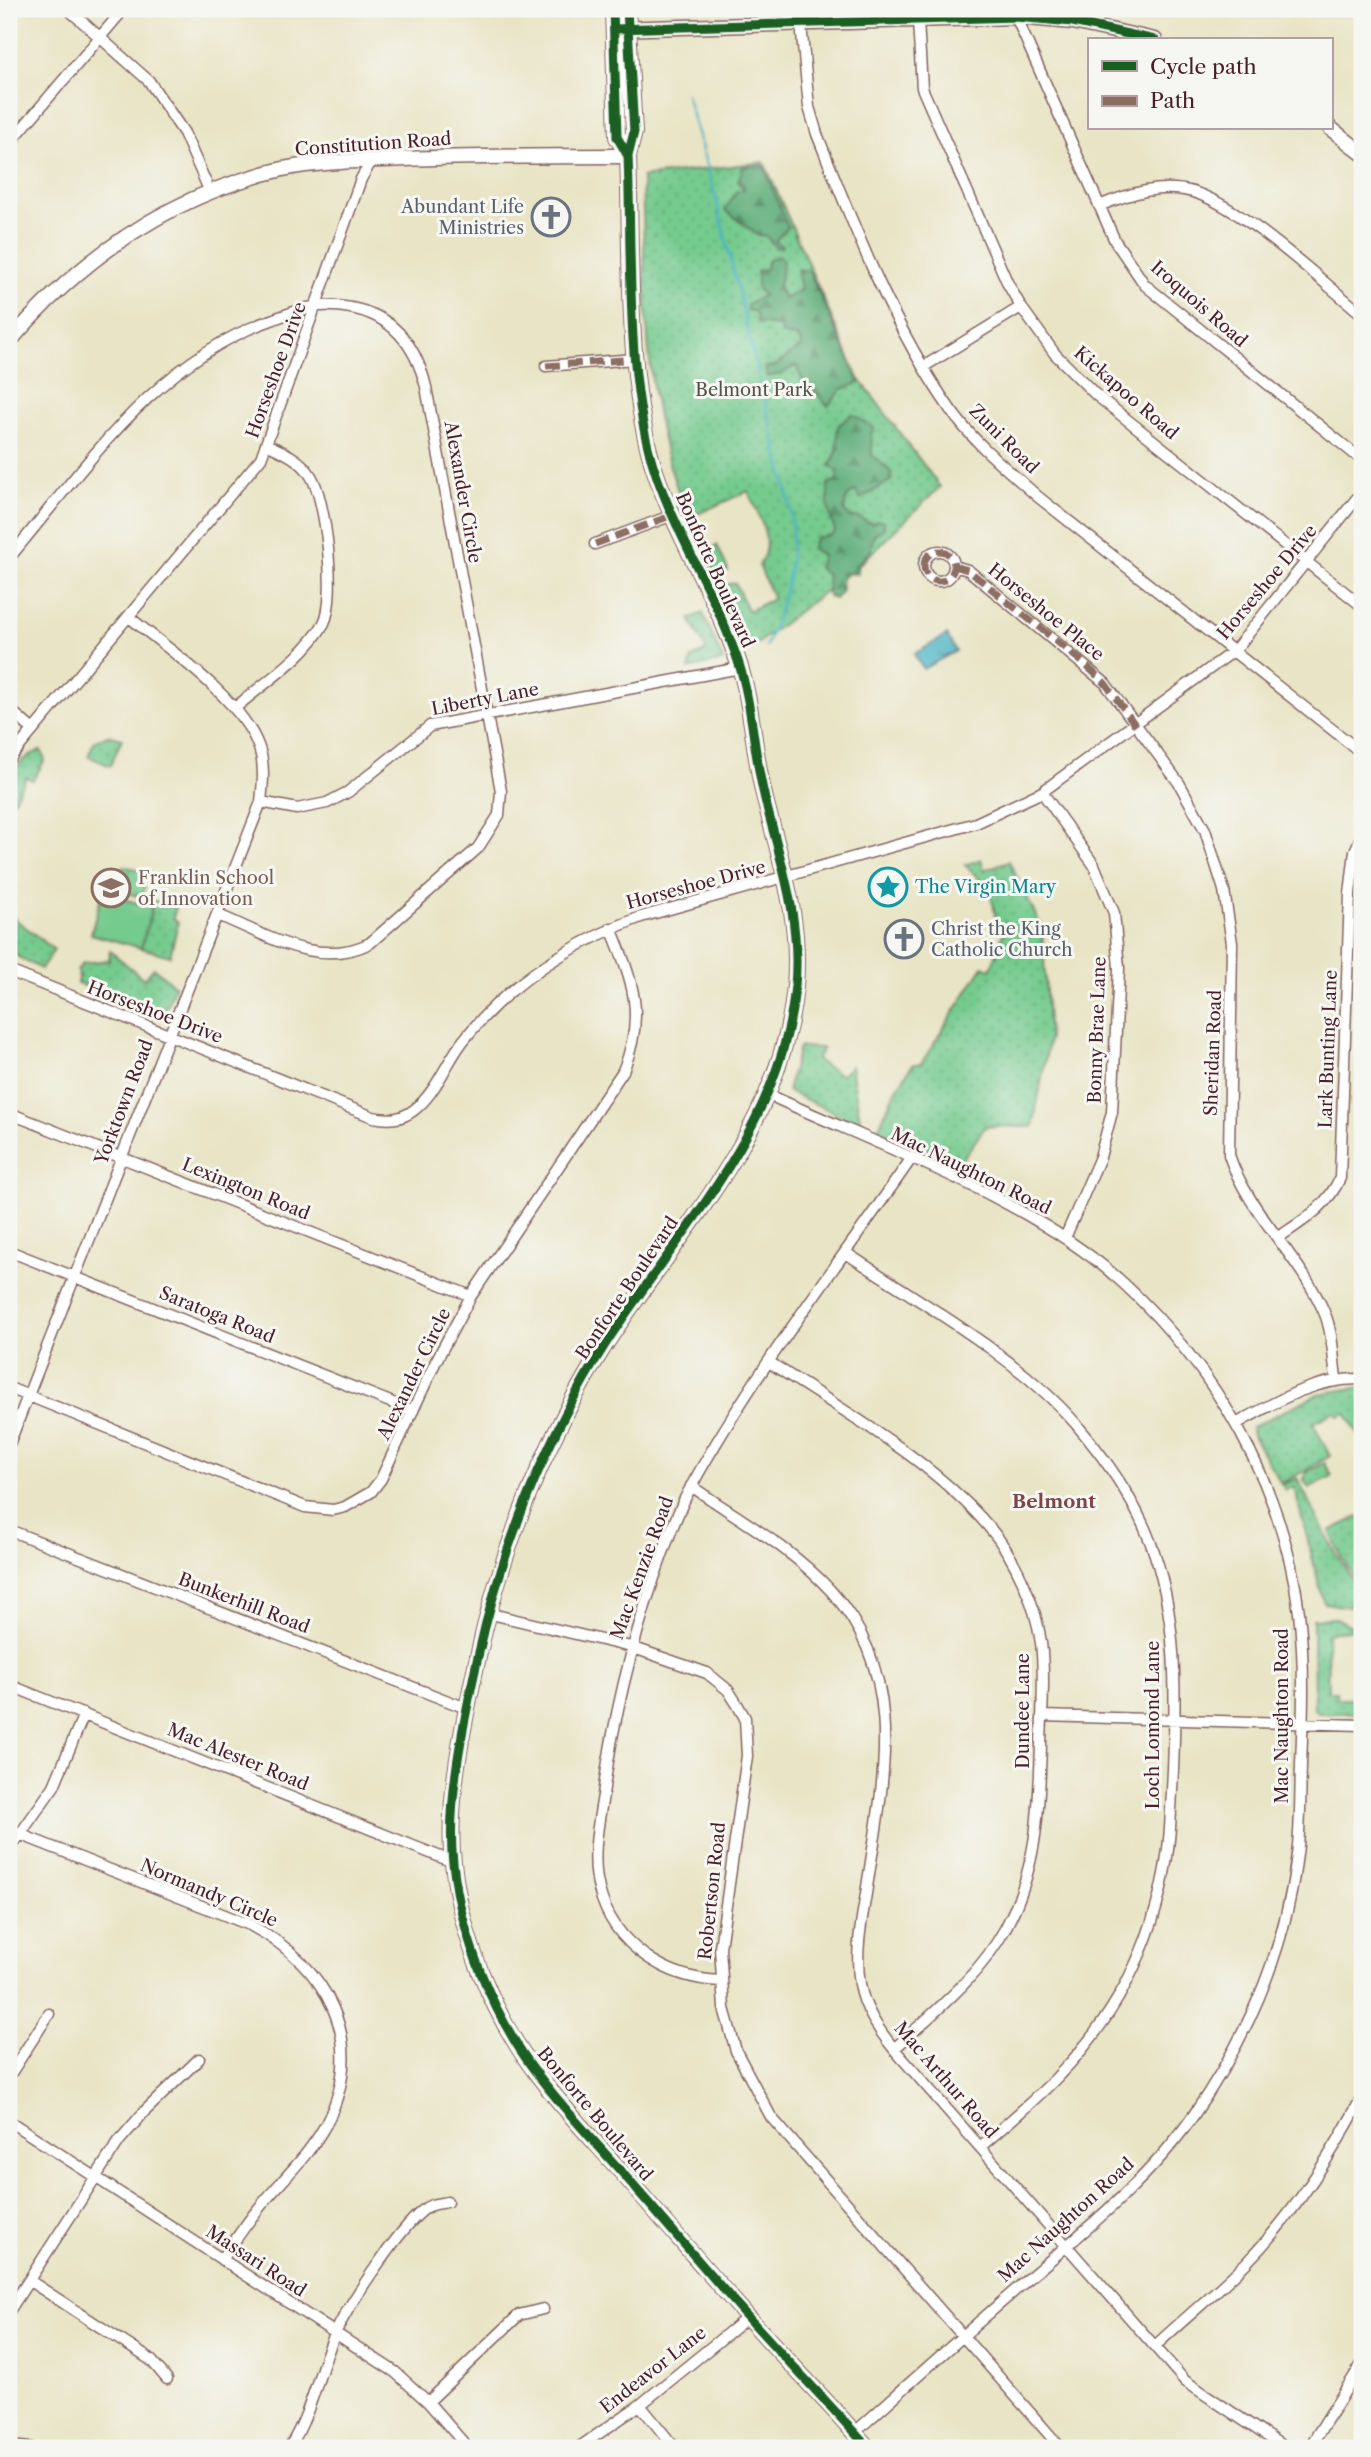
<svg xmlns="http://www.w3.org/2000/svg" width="1371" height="2457" viewBox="0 0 1371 2457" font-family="'Libre Caslon Text',serif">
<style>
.grass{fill:url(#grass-dots);stroke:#5f745c;stroke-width:2}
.forest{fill:url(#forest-firs);stroke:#546652;stroke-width:2}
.garden{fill:#74ca8e;stroke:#5f745c;stroke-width:2}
.water{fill:url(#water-ripples);stroke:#486977;stroke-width:2}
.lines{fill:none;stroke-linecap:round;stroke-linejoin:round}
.stream{stroke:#46b3c3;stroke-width:2.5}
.minor-casing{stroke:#826461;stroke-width:13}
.tertiary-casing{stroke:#826461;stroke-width:17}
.secondary-casing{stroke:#826461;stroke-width:18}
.minor{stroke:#fff;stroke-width:10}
.tertiary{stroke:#fff;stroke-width:14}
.secondary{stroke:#fff;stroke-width:16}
.quiet{stroke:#8d6e63;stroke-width:7;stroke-dasharray:14 7;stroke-linecap:butt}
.cycleway-casing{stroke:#f6f6f2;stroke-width:13}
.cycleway{stroke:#1b5e20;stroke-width:9}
.labels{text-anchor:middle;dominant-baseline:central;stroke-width:6;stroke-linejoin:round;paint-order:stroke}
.street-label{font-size:18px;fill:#4a1f2b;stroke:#f6f6f2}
.worship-label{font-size:18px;fill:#5b616d;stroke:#f6f6f2;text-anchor:end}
.park-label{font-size:18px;fill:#575249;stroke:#f6f6f2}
.education-label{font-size:18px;fill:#785e54;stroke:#f6f6f2;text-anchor:start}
.culture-label{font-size:18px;fill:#0d838f;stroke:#f6f6f2;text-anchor:start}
.neighbourhood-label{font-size:19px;font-weight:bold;fill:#7f464a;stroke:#f6f6f2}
</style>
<defs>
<pattern id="grass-dots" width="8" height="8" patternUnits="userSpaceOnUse" patternTransform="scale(1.75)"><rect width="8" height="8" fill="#74ca8e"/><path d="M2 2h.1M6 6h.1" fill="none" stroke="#66ad7b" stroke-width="1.8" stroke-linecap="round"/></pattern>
<pattern id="forest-firs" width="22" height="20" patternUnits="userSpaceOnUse" patternTransform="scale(1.75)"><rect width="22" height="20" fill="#5fae79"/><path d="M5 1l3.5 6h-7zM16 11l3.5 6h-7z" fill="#508d63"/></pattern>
<pattern id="water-ripples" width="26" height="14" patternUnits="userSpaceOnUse" patternTransform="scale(1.75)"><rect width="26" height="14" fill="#46b3c3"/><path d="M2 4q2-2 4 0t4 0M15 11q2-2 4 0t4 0" fill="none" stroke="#3c919f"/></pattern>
</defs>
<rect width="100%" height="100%" fill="#f6f6f2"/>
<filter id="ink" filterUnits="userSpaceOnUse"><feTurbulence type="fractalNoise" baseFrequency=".0143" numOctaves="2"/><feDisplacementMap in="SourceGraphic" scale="14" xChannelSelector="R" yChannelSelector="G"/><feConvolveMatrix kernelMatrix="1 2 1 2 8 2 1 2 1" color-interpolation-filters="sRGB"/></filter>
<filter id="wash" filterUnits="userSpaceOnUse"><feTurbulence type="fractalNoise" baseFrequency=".00686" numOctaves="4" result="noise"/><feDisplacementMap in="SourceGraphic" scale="28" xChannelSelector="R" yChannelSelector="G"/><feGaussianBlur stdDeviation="1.57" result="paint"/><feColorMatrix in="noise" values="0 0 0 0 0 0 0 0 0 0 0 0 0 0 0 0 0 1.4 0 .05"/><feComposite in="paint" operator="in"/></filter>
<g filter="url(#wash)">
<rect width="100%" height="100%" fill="#e9e4c5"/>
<path class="grass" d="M764,162L856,374L940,487L859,565L749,650L721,586L735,583L748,611L773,599L759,565C776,540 758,516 748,491L689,518C641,411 646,293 642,177Z
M717,545L728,570L716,576L706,553Z
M703,613L723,661L689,669L692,658L707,651L690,619Z
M107,735L122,739L110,766L88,756L94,742Z
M41,750L45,760L33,780L26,777L9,808C9,779 11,762 41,750Z
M981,859L984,870L1009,861L1042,928L1049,1039L1033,1127L986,1126L960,1162L878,1129L894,1094L913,1064H921L983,966L991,969L1005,927L996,925C994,894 988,886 965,865Z
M124,866L150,873L141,897L97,885L110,880Z
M154,901L176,907L173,918L178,923L170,956L141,948Z
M9,914L54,950L41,969L9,952Z
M110,951L144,979L154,968L175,986L163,1017L77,983L79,973L77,970L83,963L109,960Z
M799,1047L823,1048L816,1060L841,1075L851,1066L861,1125L787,1091Z
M1362,1387V1441L1346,1413L1338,1416L1335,1411L1313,1423L1330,1456L1281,1484L1251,1432L1252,1427L1318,1394Z
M1325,1463L1332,1476L1309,1488L1304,1480L1306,1472Z
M1297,1478L1337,1556L1359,1588L1349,1607L1324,1603L1294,1487L1285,1490L1282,1485Z
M1358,1517L1362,1525L1361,1585L1341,1557L1330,1531Z
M1336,1618L1357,1629L1327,1633L1328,1691H1337V1699H1362V1713H1318L1314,1709L1313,1619Z"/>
<path class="forest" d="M763,165L788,227L775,241L782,246L776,248L766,236L758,235L725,210L737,191L744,189L738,182L743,167Z
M779,256L783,260L779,288L784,299L801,290L797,269L809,271L860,383L842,389L828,406L815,392L805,387L796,365L782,374L767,377L765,367L775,366L802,346L798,338L782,334L779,326L757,323L756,312L747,310V305L764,295L757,289V271L766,269L768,260Z
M852,414L874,428L871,434L872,455L890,471L892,480L860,499L856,491C846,494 845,502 844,511L850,518L858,517L872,524L878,520L884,522V529L874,534L870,551L857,564L858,574L841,573L842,591L835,599L828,596L827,575L818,568L822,555L812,549L815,538L831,535L835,531L828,508V484L837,480L838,471L830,466L837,451L838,426Z"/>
<path class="garden" d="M102,893L152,907L141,948L91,934Z"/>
<path class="water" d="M947,635L956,651L923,669L914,654Z"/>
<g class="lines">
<path class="stream" d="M686,94L715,195L790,504C797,554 786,601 766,646"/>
</g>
</g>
<g filter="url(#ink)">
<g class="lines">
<defs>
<path id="minor" d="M68,9L149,81L184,133L210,192
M1016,17L1115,241L1145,285L1362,460
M918,21L922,88L1008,284L1021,307L1055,354L1096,395L1362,606
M801,24L809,107L817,134C854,227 892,326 950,409C973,442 1007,469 1037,496L1362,753
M9,144L124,9
M1099,206C1128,194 1161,183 1193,192C1243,207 1319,279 1362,314
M546,366L635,359
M923,367L1021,307
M595,544L673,515
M924 566a15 15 0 1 1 30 0a15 15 0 1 1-30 0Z
M9,558C86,467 156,359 274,319C303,308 319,302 351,308C394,316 416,346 426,387L501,791L499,815L478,848L370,943C318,969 267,935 218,915
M954,566L968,570L1105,683L1179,783L1205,830L1224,890L1232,943L1229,1155C1248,1213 1301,1257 1325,1314C1333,1334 1333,1357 1336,1378
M235,708C264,683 305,657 324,623C337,598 326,500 311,476C302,460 284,452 268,445
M9,709L33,730
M9,759L261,458L361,179L372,160
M1042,792L1094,865L1114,913L1119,968L1112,1112L1100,1157L1065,1238
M261,802L297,809L327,803L348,792L430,726L740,668
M9,971L373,1117C388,1120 401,1120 414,1110C436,1093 446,1063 463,1041C509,982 572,943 641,917L976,823L1042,792L1235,650L1362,492
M769,1095C882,1147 1029,1198 1122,1282C1216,1368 1284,1486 1299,1613C1305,1663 1303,1715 1301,1765C1300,1794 1301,1825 1297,1854C1286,1950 1247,2038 1193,2116C1151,2177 1090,2226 1035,2273C974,2326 914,2379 854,2433
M9,1113L471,1296
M1279,1237C1304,1220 1327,1207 1340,1178L1350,894L1355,851L1362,835
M9,1251L413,1411
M846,1253C921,1303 1018,1357 1076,1424C1105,1458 1134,1499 1150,1541C1178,1613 1176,1693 1173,1770C1171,1805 1171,1840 1164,1874C1156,1917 1140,1960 1118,1998C1082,2060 1034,2101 980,2147
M769,1362C844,1412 930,1458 989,1527C1015,1557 1036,1604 1041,1643C1045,1675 1042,1711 1041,1744C1039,1810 1038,1868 1005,1929C978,1978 934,2012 894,2049
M9,1388L305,1507L333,1510L345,1507L371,1492L381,1479L436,1361L471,1296L623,1071C646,1015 633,982 611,928
M1236,1424C1277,1401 1314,1378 1362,1379
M9,1444L261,802C263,783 265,765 259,748C243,700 168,649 129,617
M691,1486C739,1519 792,1548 831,1591C911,1679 881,1790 866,1894C861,1923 855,1955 860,1984C864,2009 878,2029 894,2049L1185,2381L1285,2448
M9,1530L466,1708
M487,1613L631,1647L707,1673L728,1690L737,1704L745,1718L747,1756L720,1948L724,2008L736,2051L771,2117L1061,2448
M9,1685L453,1862
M1042,1716L1362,1725
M9,1830L250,1925C327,1966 369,2040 326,2124C310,2154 284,2178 263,2203C248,2221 235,2240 222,2260
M9,1850L54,1786L84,1714
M721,1981C666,1979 613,1945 599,1889C591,1858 598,1826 603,1795C613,1720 630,1650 654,1578C665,1547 676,1514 692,1485C755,1371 837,1266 911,1159
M9,2076L49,2014
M9,2121L395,2372L428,2402L468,2448
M30,2281L151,2360L167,2379
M9,2311L119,2141L145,2111L199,2059
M1155,2346C1185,2318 1217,2292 1246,2263C1293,2215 1331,2157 1362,2097
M428,2402L519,2315L543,2309
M640,2405L675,2448
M9,2446L31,2448
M289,2448C312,2412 318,2372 335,2334C348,2305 398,2231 422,2211C429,2204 437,2204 447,2202
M578,2448L640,2405L748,2317
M1309,2448L1362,2364"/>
<path id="tertiary" d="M616,29L1016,17L1073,22L1155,40
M1330,128L1362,153
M9,342C82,257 172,194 283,169C322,161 364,161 405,159C479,156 554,156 628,156"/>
<path id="secondary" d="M613,9L617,137L628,156
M627,9L634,132L628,156C632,250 625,386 656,474C678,538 716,596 738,661C753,705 753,753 765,799C781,864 801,917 795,986C783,1126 679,1231 606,1343C545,1439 501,1550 477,1661C464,1720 446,1804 453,1863C461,1937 493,2016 538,2075C568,2115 605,2152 638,2191C674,2232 710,2275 747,2316C787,2361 829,2403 868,2448"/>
</defs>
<use href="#minor" class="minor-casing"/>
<use href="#tertiary" class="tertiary-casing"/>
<use href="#secondary" class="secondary-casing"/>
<use href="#minor" class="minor"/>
<use href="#tertiary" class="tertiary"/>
<use href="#secondary" class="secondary"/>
<path class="quiet" d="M546,366L635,359
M595,544L673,515
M924 566a15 15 0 1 1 30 0a15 15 0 1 1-30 0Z
M954,566L968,570L1082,662L1105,683L1136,726"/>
<defs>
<path id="cycleway" d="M613,9L617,137L628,156
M627,9L634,132L628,156C632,250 625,386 656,474C678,538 716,596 738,661C753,705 753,753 765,799C781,864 801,917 795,986C783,1126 679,1231 606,1343C545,1439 501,1550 477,1661C464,1720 446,1804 453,1863C461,1937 493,2016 538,2075C568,2115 605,2152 638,2191C674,2232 710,2275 747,2316C787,2361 829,2403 868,2448
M615,29L1016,17L1073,22L1155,40"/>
</defs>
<use href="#cycleway" class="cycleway-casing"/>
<use href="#cycleway" class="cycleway"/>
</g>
</g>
<defs>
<symbol id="church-ring" viewBox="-11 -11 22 22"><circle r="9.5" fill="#f6f6f2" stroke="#6b7280" stroke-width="1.5"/><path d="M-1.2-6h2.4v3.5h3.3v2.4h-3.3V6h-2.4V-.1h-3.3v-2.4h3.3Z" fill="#6b7280"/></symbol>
<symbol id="sight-ring" viewBox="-11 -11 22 22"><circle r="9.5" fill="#f6f6f2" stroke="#0f9aa8" stroke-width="1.5"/><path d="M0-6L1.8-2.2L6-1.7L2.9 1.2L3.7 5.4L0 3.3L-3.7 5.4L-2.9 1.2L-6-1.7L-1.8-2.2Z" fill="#0f9aa8"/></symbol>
<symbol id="school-ring" viewBox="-11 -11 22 22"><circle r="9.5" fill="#f6f6f2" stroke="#8d6e63" stroke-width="1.5"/><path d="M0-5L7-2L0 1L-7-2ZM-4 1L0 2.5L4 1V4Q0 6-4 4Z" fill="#8d6e63"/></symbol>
</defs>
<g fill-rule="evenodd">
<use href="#church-ring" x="529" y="195" width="44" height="44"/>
<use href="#sight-ring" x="866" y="865" width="44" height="44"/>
<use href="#school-ring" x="89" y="866" width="44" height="44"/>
<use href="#church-ring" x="882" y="917" width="44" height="44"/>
</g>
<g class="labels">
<g class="street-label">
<text transform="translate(373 144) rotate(-4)">Constitution Road</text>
<text transform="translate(1199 304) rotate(41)">Iroquois Road</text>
<text transform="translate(276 370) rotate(-70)">Horseshoe Drive</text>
<text transform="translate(1126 393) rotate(41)">Kickapoo Road</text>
<text transform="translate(1004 439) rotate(45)">Zuni Road</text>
<text transform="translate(463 492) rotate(80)">Alexander Circle</text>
<text transform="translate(715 570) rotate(66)">Bonforte Boulevard</text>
<text transform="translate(1267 582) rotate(-50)">Horseshoe Drive</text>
<text transform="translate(1046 612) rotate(39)">Horseshoe Place</text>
<text transform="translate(485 699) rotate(-11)">Liberty Lane</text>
<text transform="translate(696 885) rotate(-15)">Horseshoe Drive</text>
<text transform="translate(155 1012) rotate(21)">Horseshoe Drive</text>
<text transform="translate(1097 1030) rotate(-88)">Bonny Brae Lane</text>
<text transform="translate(1328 1049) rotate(-88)">Lark Bunting Lane</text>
<text transform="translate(1213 1053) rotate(-88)">Sheridan Road</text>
<text transform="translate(124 1102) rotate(-69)">Yorktown Road</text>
<text transform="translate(971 1171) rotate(26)">Mac Naughton Road</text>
<text transform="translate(246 1189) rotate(22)">Lexington Road</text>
<text transform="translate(627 1288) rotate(-56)">Bonforte Boulevard</text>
<text transform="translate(217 1315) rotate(22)">Saratoga Road</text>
<text transform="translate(414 1374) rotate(-64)">Alexander Circle</text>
<text transform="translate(642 1568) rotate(-70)">Mac Kenzie Road</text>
<text transform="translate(244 1603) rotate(21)">Bunkerhill Road</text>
<text transform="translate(1023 1711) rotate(-90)">Dundee Lane</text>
<text transform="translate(1282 1716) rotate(-90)">Mac Naughton Road</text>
<text transform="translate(1153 1725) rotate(-90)">Loch Lomond Lane</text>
<text transform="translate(238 1757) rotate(22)">Mac Alester Road</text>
<text transform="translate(712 1891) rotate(-84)">Robertson Road</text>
<text transform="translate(209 1893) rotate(23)">Normandy Circle</text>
<text transform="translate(946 2080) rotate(49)">Mac Arthur Road</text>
<text transform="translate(595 2114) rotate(50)">Bonforte Boulevard</text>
<text transform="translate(1066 2220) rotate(-42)">Mac Naughton Road</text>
<text transform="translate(256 2261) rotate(33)">Massari Road</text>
<text transform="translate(653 2370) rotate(-38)">Endeavor Lane</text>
</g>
<g class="worship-label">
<text x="524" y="207">Abundant Life<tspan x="524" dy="21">Ministries</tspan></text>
<text x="931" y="929" text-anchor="start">Christ the King<tspan x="931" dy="21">Catholic Church</tspan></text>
</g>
<g class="park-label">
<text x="754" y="390">Belmont Park</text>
</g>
<g class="education-label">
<text x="138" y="878">Franklin School<tspan x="138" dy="21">of Innovation</tspan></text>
</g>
<g class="culture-label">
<text x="915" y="887">The Virgin Mary</text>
</g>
<g class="neighbourhood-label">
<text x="1054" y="1501">Belmont</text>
</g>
</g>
<rect width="1371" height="2457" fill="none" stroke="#f6f6f2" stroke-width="35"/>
<rect x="1088" y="38" width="245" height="91" fill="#f6f6f2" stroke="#b1a0a2" stroke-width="2"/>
<rect x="1102" y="61" width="35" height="10" fill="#1b5e20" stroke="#b1a0a2" stroke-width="2"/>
<text x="1150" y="74" font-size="21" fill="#4a1f2b">Cycle path</text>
<rect x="1102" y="96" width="35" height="10" fill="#8d6e63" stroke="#b1a0a2" stroke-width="2"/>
<text x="1150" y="108" font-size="21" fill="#4a1f2b">Path</text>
</svg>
